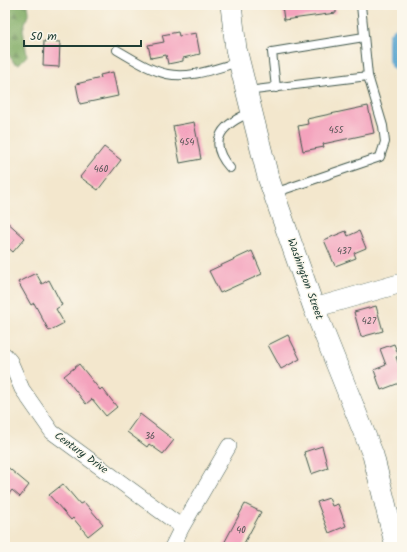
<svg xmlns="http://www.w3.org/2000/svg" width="407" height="552" viewBox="0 0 407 552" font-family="Kalam,sans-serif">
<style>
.forest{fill:url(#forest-firs);stroke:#4e744b}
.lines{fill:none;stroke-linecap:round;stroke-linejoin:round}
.river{stroke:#55a3ce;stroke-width:28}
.building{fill:#f4a3bd}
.service-casing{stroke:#3f564b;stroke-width:10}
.minor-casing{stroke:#3f564b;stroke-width:16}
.tertiary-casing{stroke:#3f564b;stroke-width:20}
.secondary-casing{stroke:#3f564b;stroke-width:22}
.service{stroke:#fff;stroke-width:8}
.minor{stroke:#fff;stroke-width:15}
.tertiary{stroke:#fff;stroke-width:19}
.secondary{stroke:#fff;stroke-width:21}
.labels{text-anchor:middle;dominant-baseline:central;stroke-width:3;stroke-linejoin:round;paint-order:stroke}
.number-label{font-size:9px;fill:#545656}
.street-label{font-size:11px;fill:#1f3d34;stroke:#fbf7ec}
</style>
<defs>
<pattern id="forest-firs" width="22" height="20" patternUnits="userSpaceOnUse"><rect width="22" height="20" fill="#7eaa62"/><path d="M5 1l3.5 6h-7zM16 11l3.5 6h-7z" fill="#678c52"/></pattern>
</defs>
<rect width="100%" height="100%" fill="#fbf7ec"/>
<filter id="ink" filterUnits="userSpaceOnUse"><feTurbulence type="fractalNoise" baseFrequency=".025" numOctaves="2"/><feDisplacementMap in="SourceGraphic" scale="8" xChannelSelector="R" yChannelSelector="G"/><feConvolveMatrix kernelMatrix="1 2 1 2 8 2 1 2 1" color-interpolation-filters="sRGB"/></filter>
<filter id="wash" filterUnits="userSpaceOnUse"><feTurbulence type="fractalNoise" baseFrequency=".012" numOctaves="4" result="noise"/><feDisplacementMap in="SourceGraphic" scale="16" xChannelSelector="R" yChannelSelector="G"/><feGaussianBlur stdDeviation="0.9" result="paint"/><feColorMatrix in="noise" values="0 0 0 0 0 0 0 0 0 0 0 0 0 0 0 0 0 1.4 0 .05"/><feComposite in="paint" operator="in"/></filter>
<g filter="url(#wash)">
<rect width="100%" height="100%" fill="#f3e7cd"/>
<path class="forest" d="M5,5H28L29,12L23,29L27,56L19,64L14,63L5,48Z"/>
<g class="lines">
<path class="river" d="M402,40V58"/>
</g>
<g id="blocks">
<path class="building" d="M282,5H336V13L284,20Z
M178,32L179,36L196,33L200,54L183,58V61L168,64L166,55L151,58L148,45L164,42L162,35Z
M44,41L60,42L59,67L43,66Z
M113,72L118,96L80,104L76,84L101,78L100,75Z
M368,106L374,133L323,144L324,147L303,151L298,126L308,124L307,119Z
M194,122L201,159L180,163L173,126Z
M104,147L121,160L98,190L80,177Z
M5,220L25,238L13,252L5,245Z
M346,231L348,236L359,231L366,248L354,253L356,258L335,266L324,240Z
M252,251L262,274L220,293L209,271Z
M36,273L42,284L49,280L62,305L56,309L64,323L49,331L34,303L31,305L18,282Z
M376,306L383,331L361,337L354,312Z
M288,335L300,359L281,369L268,345Z
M394,344L399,356L396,357L402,373V382L381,390L374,370L386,365L380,349Z
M79,364L100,390L102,388L117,407L106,416L92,399L86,404L64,376Z
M140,414L174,440L163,454L149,444L147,447L127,432Z
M322,446L328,468L311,474L304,452Z
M5,465L29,485L20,497L12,490L5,499Z
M63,484L80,504L84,502L103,524L88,536L73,518L71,520L49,495Z
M329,498L332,506L338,504L346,526L329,533L317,502Z
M245,504L261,512L242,547H222Z"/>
</g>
</g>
<g filter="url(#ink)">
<use href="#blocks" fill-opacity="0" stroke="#3f564b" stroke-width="1"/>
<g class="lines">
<defs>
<path id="service" d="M117,50C133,59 149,70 167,74C190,79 217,68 239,62
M276,88L272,52L364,37
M247,91L368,76L361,5
M230,168C205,140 224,123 252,112
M274,193L380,157L385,142L383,126L368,76"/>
<path id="minor" d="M5,355L10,361L22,389L52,432L182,527L172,547
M182,527L229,446"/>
<path id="tertiary" d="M314,308L402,283"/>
<path id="secondary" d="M231,5L236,49L268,177L314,308L373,455L396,547"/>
</defs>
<use href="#service" class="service-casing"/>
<use href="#minor" class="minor-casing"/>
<use href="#tertiary" class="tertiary-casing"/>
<use href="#secondary" class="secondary-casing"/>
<use href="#service" class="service"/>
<use href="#minor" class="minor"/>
<use href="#tertiary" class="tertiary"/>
<use href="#secondary" class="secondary"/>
</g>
</g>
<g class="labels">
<g class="number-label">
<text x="336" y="130">455</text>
<text x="187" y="142">454</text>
<text x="101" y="169">460</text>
<text x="344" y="251">437</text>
<text x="369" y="321">427</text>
<text x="150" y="436">36</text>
<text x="241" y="530">40</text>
</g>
<g class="street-label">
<text transform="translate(305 279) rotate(70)">Washington Street</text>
<text transform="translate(81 453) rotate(36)">Century Drive</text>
</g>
</g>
<rect width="407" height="552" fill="none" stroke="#fbf7ec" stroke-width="20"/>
<path d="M24 40v6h117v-6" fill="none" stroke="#1f3d34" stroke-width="2"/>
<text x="30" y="40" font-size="12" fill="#1f3d34" stroke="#fbf7ec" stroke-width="3" paint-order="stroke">50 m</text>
</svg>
